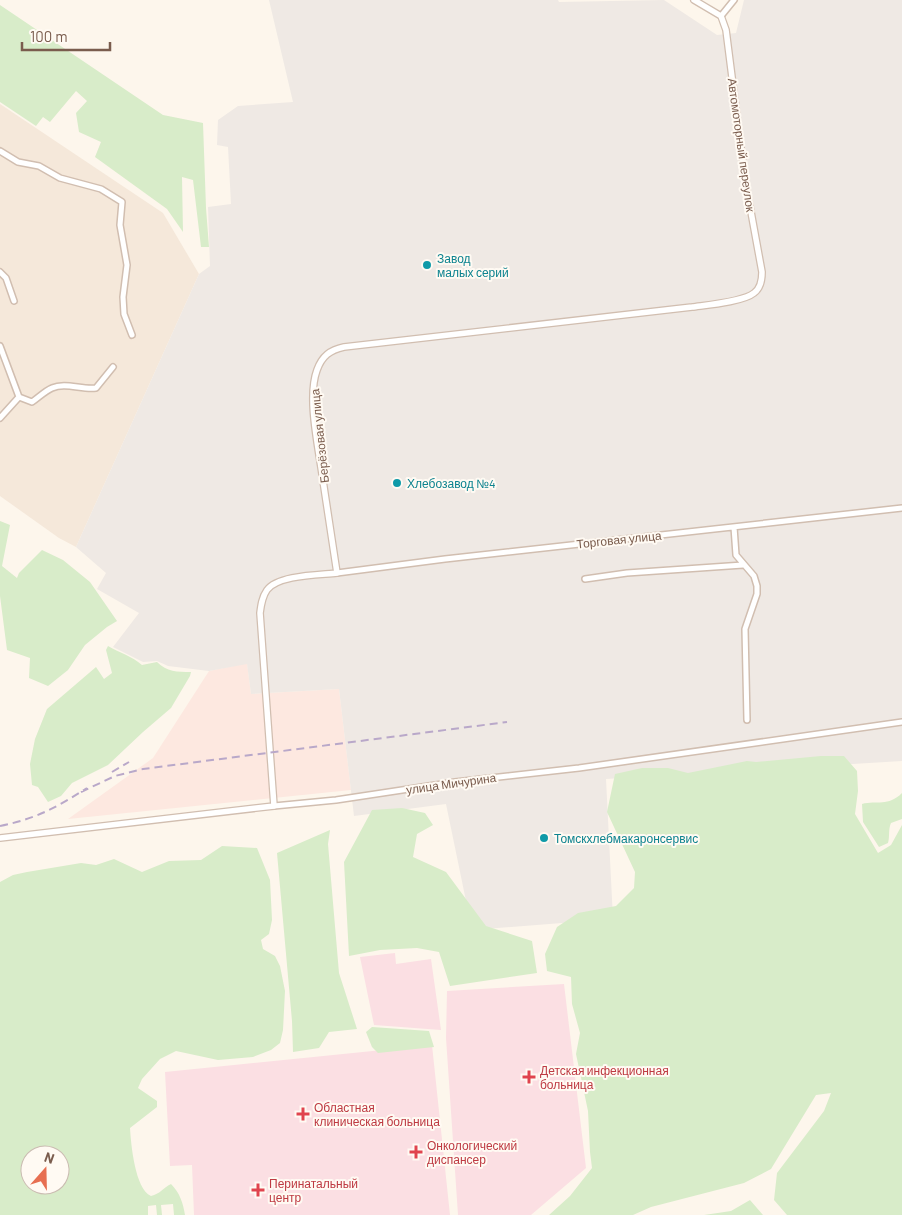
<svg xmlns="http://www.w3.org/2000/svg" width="902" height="1215" viewBox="0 0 902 1215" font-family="Barlow,sans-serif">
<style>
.residential{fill:#f5e8da}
.commercial{fill:#fde8e0}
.industrial{fill:#efe9e4}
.medical{fill:#fbdfe3}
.green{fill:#d8ecc9;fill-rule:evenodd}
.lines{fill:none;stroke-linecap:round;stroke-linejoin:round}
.minor-casing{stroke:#d1beb0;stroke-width:8}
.tertiary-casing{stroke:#d1beb0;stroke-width:8}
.minor{stroke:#fff;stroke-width:5}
.tertiary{stroke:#fff;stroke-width:5.5}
.rail{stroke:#b9a8c9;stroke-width:2;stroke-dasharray:8 5;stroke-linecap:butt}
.culture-dot{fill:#0f9aa8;stroke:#fffaf3;stroke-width:2}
.health-dot{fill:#e0444e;stroke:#fffaf3;stroke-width:2}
.labels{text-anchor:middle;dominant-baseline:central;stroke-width:4;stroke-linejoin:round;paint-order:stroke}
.street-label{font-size:12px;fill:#7a5c4d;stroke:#fffaf3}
.culture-label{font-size:12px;fill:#0d838f;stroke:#fffaf3;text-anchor:start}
.health-label{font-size:12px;fill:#be3a42;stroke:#fffaf3;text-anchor:start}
</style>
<rect width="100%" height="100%" fill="#fdf6ec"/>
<path class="residential" d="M0,104L163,213L199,274L76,547L59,538L0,496Z"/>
<path class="commercial" d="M247,663L251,694L339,689L351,790L68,819L153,758L209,671Z"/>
<path class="industrial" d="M269,0H558L559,2L664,0L717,35L736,33L744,0H902V761L606,779L613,919L472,930L446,804L354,816L339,689L251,694L247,664L209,671L168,666L157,661L143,662L113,647L139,613L97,589L106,573L76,547L199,274L210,266L208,207L231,204L228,147L217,145L218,120L238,106L293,102Z"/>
<path class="medical" d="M395,953L396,964L431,959L441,1030L374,1025L360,957Z
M564,984L586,1168L531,1215H458L446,1038L447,991Z
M432,1045L450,1215H194L192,1165L170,1166L165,1072Z"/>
<path class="green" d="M0,5L163,115L203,123L206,208L209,247H201L193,180L182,177L183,232L167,209L95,157L101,142L79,132L76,113L87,101L76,91L50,122L43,117L36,126L0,102Z
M0,521L10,525L2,566L17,578L19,573L42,550L63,560L90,582L117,621L107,627L85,645L68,670L48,686L29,678L30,658L7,650L0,596Z
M108,646C120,653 132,656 142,665L157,662C167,672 177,672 191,672L190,676L171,708L143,732L108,765L72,783L61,796L48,802L38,787L32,785L30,764L35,739L47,709L96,667L104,679L112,673L106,650Z
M821,756H844L857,771L858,791L855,814L878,853L891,845L902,825V1215H787L774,1200L777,1173L824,1111L831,1093L816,1095L771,1169L744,1183L651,1207L633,1215H549L570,1196L592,1168L590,1152L588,1111L576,1054L580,1033L572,1004L571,977L547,971L545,954L557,927L578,913L616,906L634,888L635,872L607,812L615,774L642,768H668L688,773L747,761L756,762Z
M902,793V819L891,823C888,830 890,836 888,843L879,847L863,822L862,804C877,800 888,807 902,793Z
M402,808L425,813L433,825L417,834L413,857L446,872L486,926L532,941L537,973L450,986L439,952L417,948L380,950L349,956L344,862L372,810Z
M330,830L328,844L339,973L357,1029L329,1032L319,1048L293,1052L292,1021L277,853Z
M222,846L257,848L270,880L272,920L269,934L261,940L263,949L275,956L280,966L285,991L283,1030L280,1043L271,1050L253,1057L218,1060L176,1051L160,1059L142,1079L138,1088L157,1101V1107L130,1128C131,1144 135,1189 151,1196C160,1194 163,1188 171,1184C180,1193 183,1203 185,1215H174L173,1204L161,1205L162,1215H157L156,1205L148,1206V1215H0V882L13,875L27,872L81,863L96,865L114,859L142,872L169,861L201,860ZM30,1155H60V1185H30Z
M372,1027L429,1031L434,1047L378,1053L372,1047L366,1032Z
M750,1200L763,1215H704L731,1211Z"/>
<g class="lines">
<defs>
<path id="minor" d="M721,16L734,0
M0,151L18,162L39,166L60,178L101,189L122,202L120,225L127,265L123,297L124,314L132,335
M0,272L6,278L14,301
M0,346L19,397L32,402C38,398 45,391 52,388C65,382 82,390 96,388L113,367
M0,418L19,397
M734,527L736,555L754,576L757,586V594L745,629L747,720
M337,573L445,559L902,508
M585,579L627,573L743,565
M274,806L336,800L455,782L579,768L902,722"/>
<path id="tertiary" d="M0,838L274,806L260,613C261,605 262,597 267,590C278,575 319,575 337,573C332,540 327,507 322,474C318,445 307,397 317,370C322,356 330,350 344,347L692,307C706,305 743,302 754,293C761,288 762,280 762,272L745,179L726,30L721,16L694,0"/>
</defs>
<use href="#minor" class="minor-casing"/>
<use href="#tertiary" class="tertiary-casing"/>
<use href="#minor" class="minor"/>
<use href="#tertiary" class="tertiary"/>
<path class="rail" d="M112,772L129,762
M81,792L115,776L143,769L507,722
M0,826C35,819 56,808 87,788"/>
</g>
<g class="culture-dot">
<circle cx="427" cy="265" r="5"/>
<circle cx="397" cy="483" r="5"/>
<circle cx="544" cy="838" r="5"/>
</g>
<g class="health-dot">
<path d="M526.5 1069.5h5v5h5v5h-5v5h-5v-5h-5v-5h5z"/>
<path d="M300.5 1106.5h5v5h5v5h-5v5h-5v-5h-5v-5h5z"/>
<path d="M413.5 1144.5h5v5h5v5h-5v5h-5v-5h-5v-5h5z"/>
<path d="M255.5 1182.5h5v5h5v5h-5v5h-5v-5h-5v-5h5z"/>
</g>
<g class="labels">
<g class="street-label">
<text transform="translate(742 145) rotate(82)">Автомоторный переулок</text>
<text transform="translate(319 436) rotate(-96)">Берёзовая улица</text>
<text transform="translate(619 539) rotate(-6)">Торговая улица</text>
<text transform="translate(451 783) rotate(-8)">улица Мичурина</text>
</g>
<g class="culture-label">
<text x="437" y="258">Завод<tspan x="437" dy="14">малых серий</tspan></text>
<text x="407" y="483">Хлебозавод №4</text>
<text x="554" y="838">Томскхлебмакаронсервис</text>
</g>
<g class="health-label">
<text x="540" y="1070">Детская инфекционная<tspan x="540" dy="14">больница</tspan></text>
<text x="314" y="1107">Областная<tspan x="314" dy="14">клиническая больница</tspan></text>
<text x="427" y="1145">Онкологический<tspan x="427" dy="14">диспансер</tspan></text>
<text x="269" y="1183">Перинатальный<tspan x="269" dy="14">центр</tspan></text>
</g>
</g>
<g transform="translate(45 1170) rotate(20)"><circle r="24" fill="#fffaf3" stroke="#cabbb1"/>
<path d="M0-4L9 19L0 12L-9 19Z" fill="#e76f51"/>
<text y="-8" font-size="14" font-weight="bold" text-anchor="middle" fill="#7a5c4d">N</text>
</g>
<path d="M22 42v8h88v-8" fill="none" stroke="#7a5c4d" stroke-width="2.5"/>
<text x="30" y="42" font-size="15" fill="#7a5c4d" stroke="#fffaf3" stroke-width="4" paint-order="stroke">100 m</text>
</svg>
